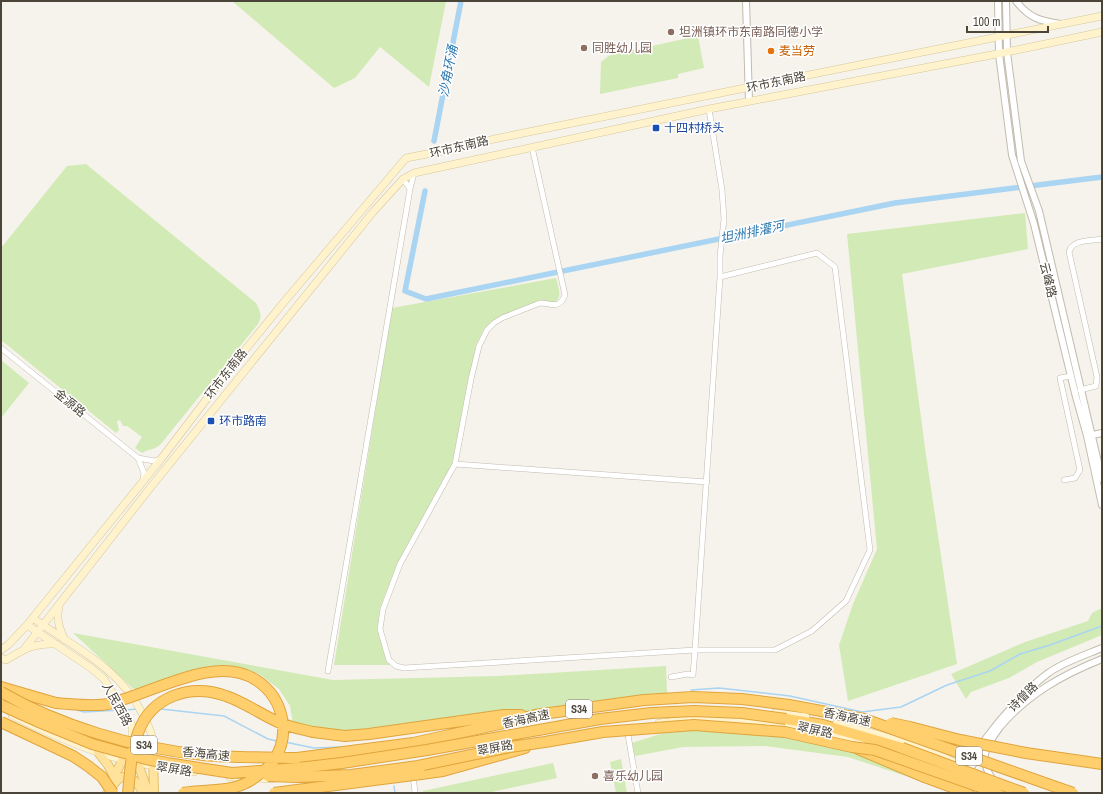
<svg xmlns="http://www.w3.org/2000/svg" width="1103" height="794" viewBox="0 0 1103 794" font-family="'Archivo Narrow','Noto Sans SC',sans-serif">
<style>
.green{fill:#d2eab5}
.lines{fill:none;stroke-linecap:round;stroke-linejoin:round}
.stream{stroke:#a9d4f2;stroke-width:1.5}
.canal{stroke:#a9d4f2;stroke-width:5.5}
.minor-casing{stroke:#c2bbae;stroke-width:6}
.tertiary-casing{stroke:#c2bbae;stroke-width:8}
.secondary-casing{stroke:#d6c79b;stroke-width:8}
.primary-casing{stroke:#e6c16a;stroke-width:10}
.motorway-casing{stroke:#e0a43c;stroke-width:12}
.minor{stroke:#fff;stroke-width:5}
.tertiary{stroke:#fff;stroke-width:6}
.secondary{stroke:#fff3cd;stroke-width:7}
.primary{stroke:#ffe39c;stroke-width:8}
.motorway{stroke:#ffcf6e;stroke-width:10}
.motorway-bridge-casing{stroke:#e0a43c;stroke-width:12;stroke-linecap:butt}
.motorway-bridge{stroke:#ffcf6e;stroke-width:10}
.education-dot{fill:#8d6e63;stroke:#fff;stroke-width:1.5}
.food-dot{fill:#e8710a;stroke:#fff;stroke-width:1.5}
.transit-dot{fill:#1a4fb4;stroke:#fff;stroke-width:1.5}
.labels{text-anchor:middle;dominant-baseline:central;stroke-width:3;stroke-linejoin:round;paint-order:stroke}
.shield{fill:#fff;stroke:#817c74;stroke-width:1}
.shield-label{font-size:11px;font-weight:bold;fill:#4b4439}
.education-label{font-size:12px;fill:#785e54;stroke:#fff;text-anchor:start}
.food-label{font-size:12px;fill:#c56008;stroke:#fff;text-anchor:start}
.street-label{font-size:12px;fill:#4b4439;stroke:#fff}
.transit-label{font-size:12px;fill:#164399;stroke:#fff;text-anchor:start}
.water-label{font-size:13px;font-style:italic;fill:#2e7ab2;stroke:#fff}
</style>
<rect width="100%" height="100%" fill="#f6f3ec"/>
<path class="green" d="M232,1H446L429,87L380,47L355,78L334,88Z
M698,36L704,68L678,74V78L600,94L601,62L610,55Z
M86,164L256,303C260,311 263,316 258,324L160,445C154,450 148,449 142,453L135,448L142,437L127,426H123L120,420L117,421L119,430L116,433L1,340V248L67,166Z
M1025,213L1028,249L902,274L925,448L957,664L848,701L839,645L853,604L877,549L847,234Z
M556,278C558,287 564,298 553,303L546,301L493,321L484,329L476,345L452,464L398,562L380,608L377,629L387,661L394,665H334L392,308Z
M1,360L29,383L1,418Z
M1102,608V635L1037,662L1009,678L971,692L966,699L951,674L1025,642L1088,621L1092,613Z
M73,633L333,680L498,676L666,666L667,692L665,696L425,726L319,733L293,724L290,706L279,689L259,674L225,668L138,693Z
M688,725L782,730L860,747L957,793L848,757L765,746L683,747L635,756L632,743Z
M621,759L627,793H616L610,762Z
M553,763L557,778L487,793H423V791Z"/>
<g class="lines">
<path class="stream" d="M691,690L719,688L790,696L862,712L901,707L947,685L990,671L1020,654L1050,645L1102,626
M74,709L84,712L120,710
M161,709L224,716L268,739L277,741
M125,710L138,709
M285,742L314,748L342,747
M394,786L395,793"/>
<path class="canal" d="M434,141L461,1
M425,191L405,291L426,299L895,203L1102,177"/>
<defs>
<path id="minor" d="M532,147L565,295C559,310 552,303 540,303L502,318L494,323L487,330L479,346L471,379L455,464L400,564L383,609L380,629L386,650L389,660L396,666L404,668L695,650H775L812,631L846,601L870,550L835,267L817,253L720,277
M403,179L410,189L414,173
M1,348L138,458L144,473L143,480
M1080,390L1096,386L1097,377L1069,252C1072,239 1091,241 1102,239
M138,458L154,461L160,459
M455,464L707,482
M1064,480L1075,478L1080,470L1060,378L1071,376
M328,671L410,189
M671,677L688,674L693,675L695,650L720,277V256L724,219L722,190L709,109
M627,729L638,793
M413,775L415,793"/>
<path id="tertiary" d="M746,1L749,101
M998,1L999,54L1012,155L1034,224L1076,397L1087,436L1102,505
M1006,1L1007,52L1021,161L1039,211L1102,479
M1016,1C1029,18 1040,21 1061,24
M1088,436L1102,433
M956,763C981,751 986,736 1003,717C1016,702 1031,686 1047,674C1061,663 1085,655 1102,648
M965,772L971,767L986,747
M993,780C988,773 984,763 985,754C987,744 994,735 1000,727C1028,694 1062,675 1102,659"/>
<path id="secondary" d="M59,606C56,619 59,628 65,640
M33,618C73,647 119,667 142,713C151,731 154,736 153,757
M27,625L91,668L104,679L132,725V737L129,745
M25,648L150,488L373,212L403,179L414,173L446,166L709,109L1007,52L1102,32
M1,650L8,645L27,625L161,459L228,371L284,302L406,158L469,146L494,139C697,97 899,57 1102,16
M1,658L6,660C25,649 32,643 56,644
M1,698L27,711
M775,713L806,717
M12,715C40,729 68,742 97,752C128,763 161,767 194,772
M659,723C683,720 706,718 730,719C775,719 819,730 862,741
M836,724C878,734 921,745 960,765
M67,729L108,744
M893,751L917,760
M230,777L273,779"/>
<path id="primary" d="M98,752L108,765L114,776
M131,754L138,763L148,793
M153,757L154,793
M110,785L123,759
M107,793C111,788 115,781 120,778C130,773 140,785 143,793"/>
<path id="motorway" d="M1,687L56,703
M786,719L823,725L902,748
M313,732L345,736L369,734L504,715H521
M858,749L922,776L968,793
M1026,753L1102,764
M297,758L413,743L504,723L535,715L644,700L693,697L742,699L789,705L864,719
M421,774L443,771L525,748"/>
</defs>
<use href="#minor" class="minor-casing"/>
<use href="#tertiary" class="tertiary-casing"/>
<use href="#secondary" class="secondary-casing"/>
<use href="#primary" class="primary-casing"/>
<use href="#motorway" class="motorway-casing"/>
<use href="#minor" class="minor"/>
<use href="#tertiary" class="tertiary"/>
<use href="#secondary" class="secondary"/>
<use href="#primary" class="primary"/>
<use href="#motorway" class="motorway"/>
<defs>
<path id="motorway-bridge" d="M1,692C60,726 134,748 203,755C234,758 265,757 297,758
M56,703C73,704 92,707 108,704C152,694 215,653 256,680C284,698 292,736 272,763C268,768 255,778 248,782C228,793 205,789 183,793
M1,705L41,723L92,744L146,759L167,763L232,773L298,768L342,763L427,750L600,719L651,713L694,711L742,713L786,719
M864,719L1073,793
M1,722L73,756L88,766L102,777L113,793
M891,723L910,727L960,740L1026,753
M902,748L1024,793
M268,776L297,777L351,775L418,766L510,747L545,742L603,732L694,725L785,732L852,747L875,750L997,793
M128,793C130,773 131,751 138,733C151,696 191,683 226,696C244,702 260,714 278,722C289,727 301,729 313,732
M274,793L421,774"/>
</defs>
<use href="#motorway-bridge" class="motorway-bridge-casing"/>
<use href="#motorway-bridge" class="motorway-bridge"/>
</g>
<g class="education-dot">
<circle cx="671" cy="32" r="4"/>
<circle cx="584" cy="48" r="4"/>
<circle cx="595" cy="776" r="4"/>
</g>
<circle class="food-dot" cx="771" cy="51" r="4"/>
<g class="transit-dot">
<rect x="652" y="124" width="8" height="8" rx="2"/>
<rect x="207" y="417" width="8" height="8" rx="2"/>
</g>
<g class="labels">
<g class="shield">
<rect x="566" y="700" width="26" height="18" rx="3"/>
<rect x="131" y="736" width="26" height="18" rx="3"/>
<rect x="956" y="747" width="26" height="18" rx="3"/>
</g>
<g class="shield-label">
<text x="579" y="709">S34</text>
<text x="144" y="745">S34</text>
<text x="969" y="756">S34</text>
</g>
<g class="education-label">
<text x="679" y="32">坦洲镇环市东南路同德小学</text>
<text x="592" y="48">同胜幼儿园</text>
<text x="603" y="776">喜乐幼儿园</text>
</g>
<g class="food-label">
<text x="779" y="51">麦当劳</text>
</g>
<g class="street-label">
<text transform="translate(776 82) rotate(-12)">环市东南路</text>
<text transform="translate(459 147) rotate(-13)">环市东南路</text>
<text transform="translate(1048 280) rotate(76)">云峰路</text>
<text transform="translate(226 374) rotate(-52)">环市东南路</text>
<text transform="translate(70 403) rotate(39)">金源路</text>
<text transform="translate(1023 697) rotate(-45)">诗僧路</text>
<text transform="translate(117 704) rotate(61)">人民西路</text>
<text transform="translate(847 717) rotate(12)">香海高速</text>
<text transform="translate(526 719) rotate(-12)">香海高速</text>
<text transform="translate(815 730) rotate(12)">翠屏路</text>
<text transform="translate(495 748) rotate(-11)">翠屏路</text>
<text transform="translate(206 754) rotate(6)">香海高速</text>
<text transform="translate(174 769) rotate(9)">翠屏路</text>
</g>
<g class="transit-label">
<text x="664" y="128">十四村桥头</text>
<text x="219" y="421">环市路南</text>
</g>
<g class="water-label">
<text transform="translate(448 71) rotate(-79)">沙角环涌</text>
<text transform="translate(752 232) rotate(-12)">坦洲排灌河</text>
</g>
</g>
<rect width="1103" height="794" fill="none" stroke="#4b4439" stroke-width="4"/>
<path d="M967 26v6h81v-6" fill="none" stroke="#4b4439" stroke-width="2"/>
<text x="973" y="26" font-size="12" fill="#4b4439" stroke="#ffffff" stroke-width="3" paint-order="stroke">100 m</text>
</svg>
